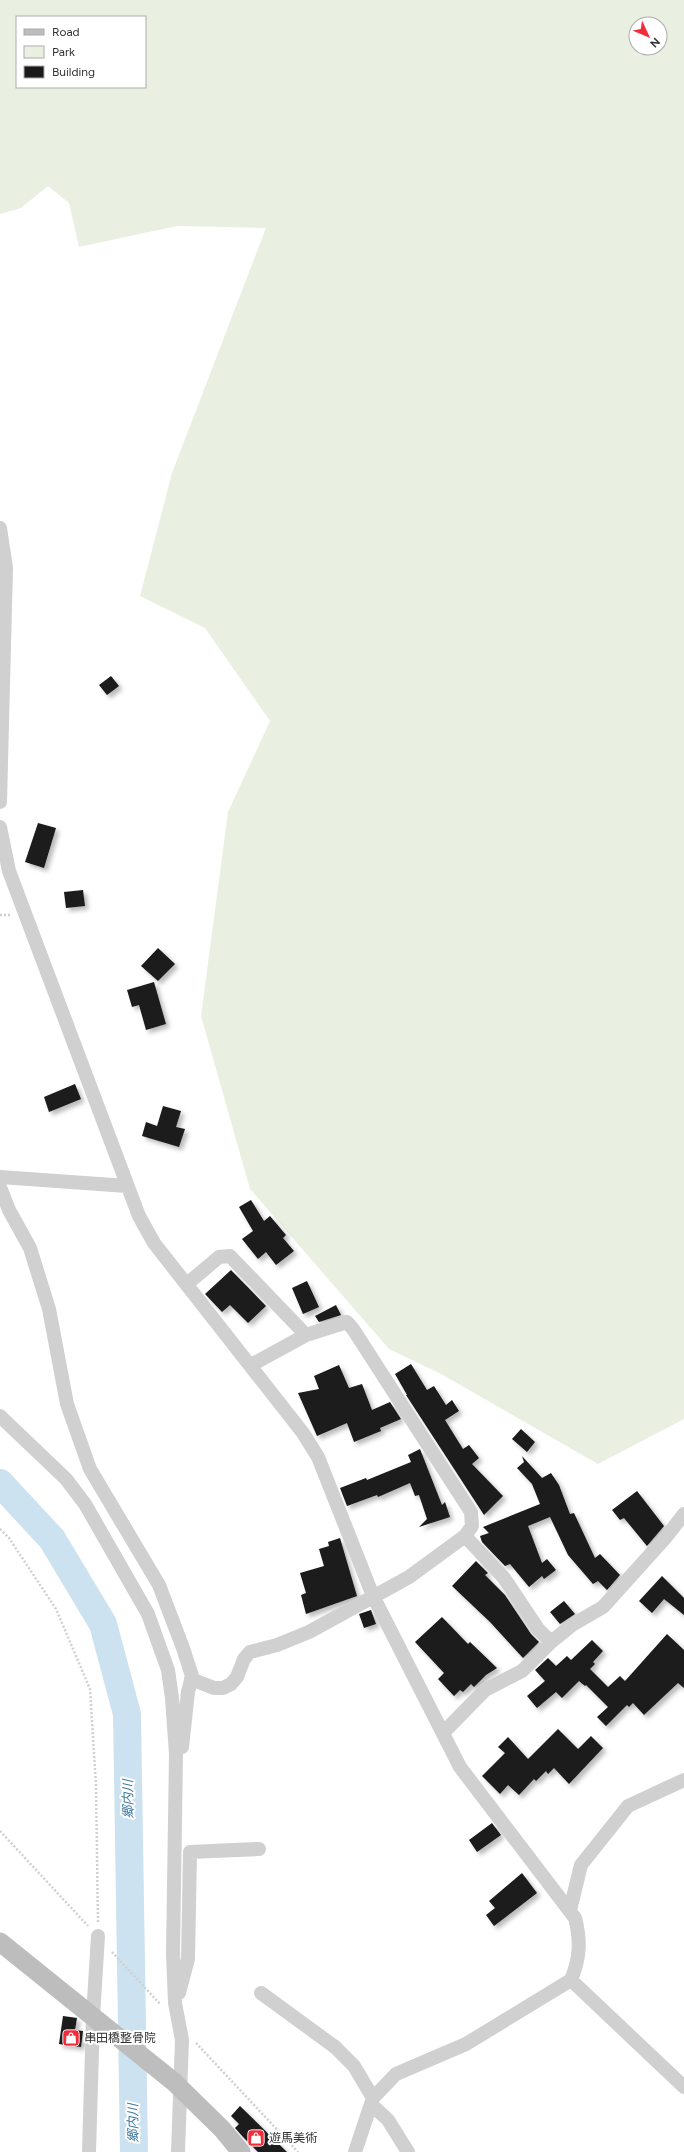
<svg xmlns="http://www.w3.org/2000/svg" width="684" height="2152" viewBox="0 0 684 2152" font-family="Figtree,'Noto Sans JP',sans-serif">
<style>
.green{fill:#e9f0e1;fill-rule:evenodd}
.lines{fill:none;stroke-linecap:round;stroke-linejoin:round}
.river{stroke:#cde2f0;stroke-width:28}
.building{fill:#1a1a1a;filter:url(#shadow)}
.path{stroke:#d0d0d0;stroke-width:2.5;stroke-dasharray:2 2;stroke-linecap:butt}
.minor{stroke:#d0d0d0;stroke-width:14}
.secondary{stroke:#bdbdbd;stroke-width:19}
.labels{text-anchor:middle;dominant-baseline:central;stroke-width:4;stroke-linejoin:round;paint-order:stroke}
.poi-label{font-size:12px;fill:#333;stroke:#fff;text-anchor:start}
.water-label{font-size:13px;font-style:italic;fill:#38769e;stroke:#fff}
</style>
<defs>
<filter id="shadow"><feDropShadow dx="3.5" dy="3.5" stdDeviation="2" flood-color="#0004"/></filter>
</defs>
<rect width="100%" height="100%" fill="#fff"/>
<path class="green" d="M0,0H684V1419L598,1464L441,1374L389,1349L250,1189L201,1016L228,812L270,721L205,628L140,596L172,473L266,228L177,226L79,247L69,203L48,186L21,208L0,214ZM17,17H145V87H17ZM636,24H660V48H636Z"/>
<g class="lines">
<path class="river" d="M0,1483L52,1539L103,1624L127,1714L134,2152"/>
</g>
<path class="building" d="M111,676L119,686L107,695L99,685Z
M38,823L56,828L44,868L25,862Z
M83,890L85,906L66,908L64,892Z
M158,948L175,964L158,981L141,966Z
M154,982L166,1024L146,1030L139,1005L132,1007L127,990Z
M75,1084L81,1099L49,1112L44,1097Z
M163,1106L181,1111L176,1127L185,1129L179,1147L142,1136L146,1122L157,1126Z
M251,1200L264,1221L270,1216L286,1235L283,1238L294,1251L276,1265L266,1252L258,1259L242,1239L253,1231L239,1207Z
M231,1270L266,1306L248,1323L230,1305L222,1312L205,1294Z
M307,1281L319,1307L303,1314L292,1288Z
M336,1305L341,1315L319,1322L315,1316Z
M411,1364L427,1390L434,1386L446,1405L452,1400L459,1411L445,1420L463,1449L469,1445L479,1458L472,1464L503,1496L484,1515L406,1395H407L395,1374Z
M339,1365L349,1388L362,1384L372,1410L390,1402L401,1419L380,1428L381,1431L354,1442L347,1423L317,1436L298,1393L319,1389L314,1376Z
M521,1429L535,1442L527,1452L512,1439Z
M420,1449L442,1505L445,1502L450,1517L419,1527L427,1519L419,1495L415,1496L410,1483L378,1497L377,1495L347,1506L340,1488L366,1478L367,1480L411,1462L408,1455Z
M522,1456L542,1478L551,1473L559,1485L570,1514L574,1513L595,1558L600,1554L620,1575L607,1590L598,1581L593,1584L568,1555L550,1517L528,1526L542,1563L547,1559L556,1570L544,1579L542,1576L529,1587L510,1564L505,1566L482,1542L480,1536L489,1533L483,1527L540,1504L532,1484L517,1468L524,1462Z
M637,1491L664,1526L647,1546L624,1518L620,1520L612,1510Z
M340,1538L357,1596L306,1614L301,1595L306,1593L300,1573L324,1566L319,1549L329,1546L328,1542Z
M476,1561L488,1573L485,1575L505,1595L531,1634L539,1642L523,1658L490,1622L452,1586Z
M662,1576L684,1598V1615L664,1599L652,1613L639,1601Z
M564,1601L575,1614L560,1624L550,1612Z
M371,1610L376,1624L364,1628L359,1614Z
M442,1617L468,1644L470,1642L497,1668L486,1675L474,1687L471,1684L463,1692L460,1690L454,1696L438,1679L444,1673L415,1642Z
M667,1634L684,1650V1688L678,1683L644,1715L633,1703L629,1707L627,1705L606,1726L597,1717L608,1707L586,1685L585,1686L579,1681L562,1698L556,1692L537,1708L527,1696L545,1681L535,1670L548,1658L556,1666L567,1656L571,1660L592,1640L603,1651L593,1662L595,1664L590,1669L608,1687L620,1676L625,1681Z
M558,1729L578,1749L591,1736L603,1748L569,1784L554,1768L548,1774L546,1771L536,1781L534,1779L519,1795L508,1785L500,1794L482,1776L505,1753L498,1747L508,1737L528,1759Z
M492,1823L501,1835L477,1852L469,1840Z
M522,1873L537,1893L494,1926L486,1915L495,1908L489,1901Z
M63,2016L77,2018L75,2030L83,2031L81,2047L59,2044Z
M240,2106L287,2152H258L243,2137L235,2128L239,2124L231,2116Z"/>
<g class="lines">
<path class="path" d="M0,915H11
M0,1529L9,1538L56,1609L90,1689L96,1786L98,1922
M0,1831L88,1926
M112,1952L160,2004
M196,2043L298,2152"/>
<path class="minor" d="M0,528L6,568L0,802
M0,827L9,871L139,1216L154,1243L303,1433L318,1457L373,1596L460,1767L575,1918C581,1941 580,1958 571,1980L466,2044L396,2074L373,2098L355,2152
M0,1177L127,1186
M0,1187L9,1210L30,1248L49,1309L67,1404L90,1469L159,1585L183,1648L192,1676L188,1692L182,1747
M187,1284L219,1257L230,1256L306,1335L347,1322L353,1329L471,1512L472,1526L465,1536L409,1577L309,1632L277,1645L250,1652L244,1659L237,1677L231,1684L223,1688H214L191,1679
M251,1365L306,1335
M0,1416L66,1479L85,1504L148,1614L168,1670L172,1698L176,1754L173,1953L175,2003L182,2040L178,2152
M465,1536L504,1578L538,1629L551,1642L572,1625L603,1607L666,1537L684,1514
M443,1733L485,1690L522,1671L551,1642
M570,1910L581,1865L628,1806L684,1780
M571,1980L684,2087
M179,1993L188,1959L190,1852L259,1849
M261,1993L335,2047L354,2066L373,2098
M371,2104L388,2120L408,2152
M89,2152L93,2017L98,1936"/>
<path class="secondary" d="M0,1942L174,2082L222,2129L241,2152"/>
</g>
<defs>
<symbol id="shop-square" viewBox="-11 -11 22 22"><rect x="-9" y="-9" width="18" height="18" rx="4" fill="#f32c3a" stroke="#fff"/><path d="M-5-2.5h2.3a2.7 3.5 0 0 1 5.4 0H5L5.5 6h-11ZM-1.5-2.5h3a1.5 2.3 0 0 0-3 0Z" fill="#fff"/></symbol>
</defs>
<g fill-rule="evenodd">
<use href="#shop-square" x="61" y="2028" width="20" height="20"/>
<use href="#shop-square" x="246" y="2128" width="20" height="20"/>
</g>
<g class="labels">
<g class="poi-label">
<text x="84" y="2038">串田橋整骨院</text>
<text x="269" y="2138">遊馬美術</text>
</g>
<g class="water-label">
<text transform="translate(128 1799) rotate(-91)">郷内川</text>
<text transform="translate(133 2123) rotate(-91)">郷内川</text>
</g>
</g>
<rect x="16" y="16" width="130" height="72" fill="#ffffff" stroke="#adadad"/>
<rect x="24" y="29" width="20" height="6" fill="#bdbdbd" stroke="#adadad"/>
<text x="52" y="36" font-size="12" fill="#333333">Road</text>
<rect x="24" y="46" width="20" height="12" fill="#e9f0e1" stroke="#adadad"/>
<text x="52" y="56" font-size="12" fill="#333333">Park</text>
<rect x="24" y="66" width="20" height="12" fill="#1a1a1a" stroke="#adadad"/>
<text x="52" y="76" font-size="12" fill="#333333">Building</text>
<g transform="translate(648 36) rotate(134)"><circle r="19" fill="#ffffff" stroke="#adadad"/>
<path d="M0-3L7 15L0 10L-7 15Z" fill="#f32c3a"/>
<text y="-6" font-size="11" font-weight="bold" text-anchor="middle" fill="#333333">N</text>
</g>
</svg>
